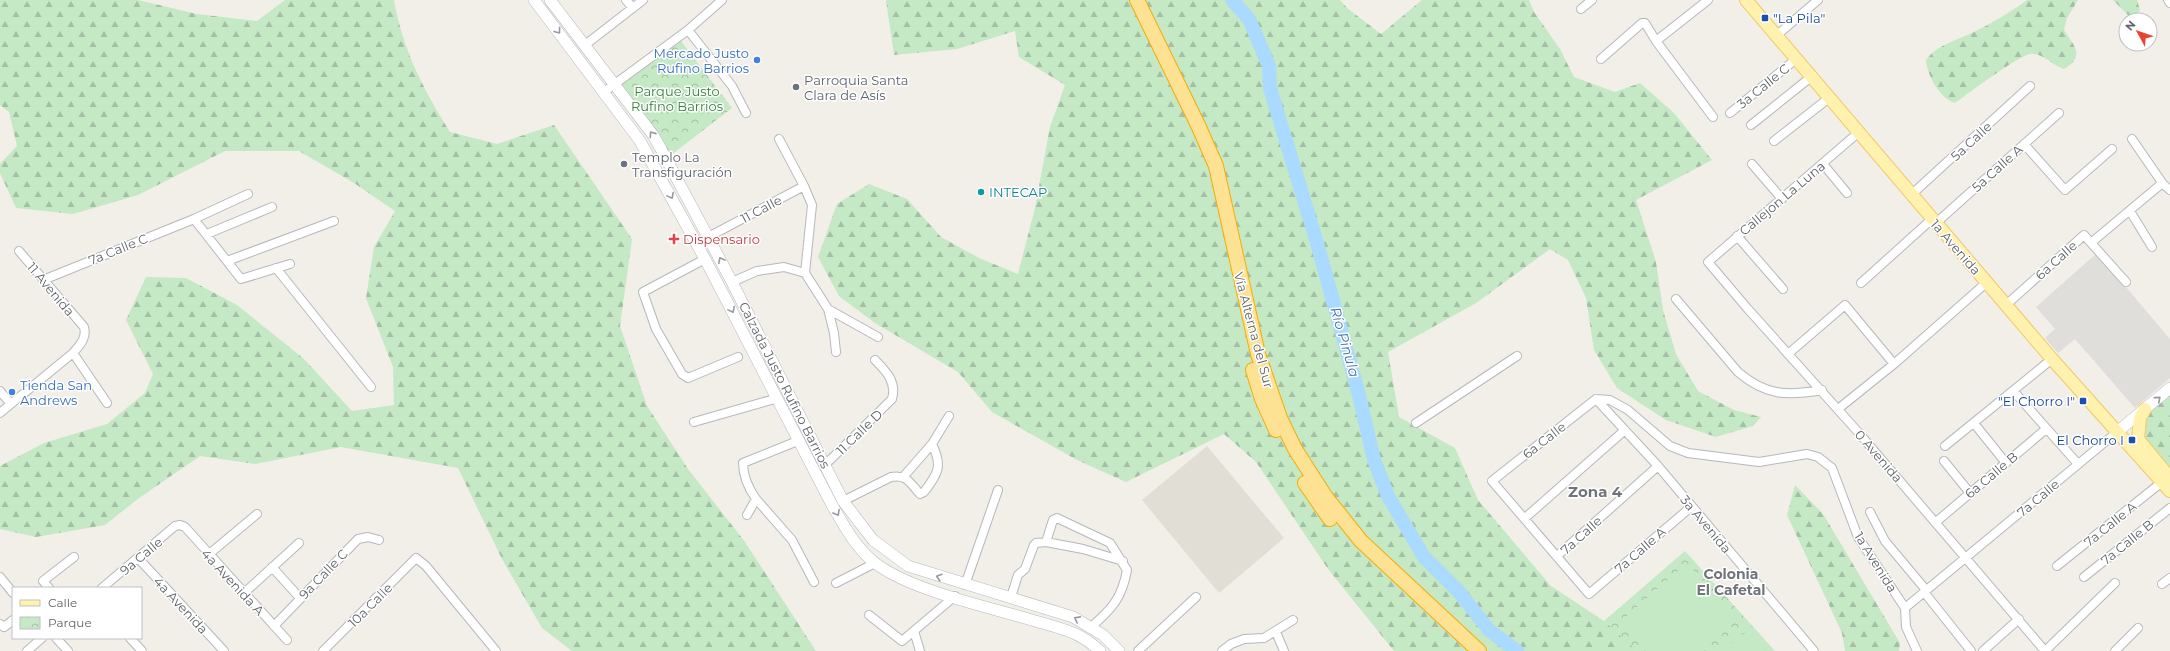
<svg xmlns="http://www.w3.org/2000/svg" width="2170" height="651" viewBox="0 0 2170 651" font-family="Montserrat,sans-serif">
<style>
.industrial{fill:#e0deda}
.education{fill:#e1ded6}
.forest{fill:url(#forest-firs)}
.park{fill:url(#park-crowns)}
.garden{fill:#c5e8c5}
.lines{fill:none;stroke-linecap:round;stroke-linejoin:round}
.river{stroke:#aadaff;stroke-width:14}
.street-casing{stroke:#b5b8bc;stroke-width:10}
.secondary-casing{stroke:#b6babf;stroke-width:12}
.primary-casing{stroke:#f2c960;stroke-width:14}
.highway-casing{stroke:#f9ab00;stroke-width:16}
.street{stroke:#fff;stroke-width:8}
.secondary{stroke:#fff;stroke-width:11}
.primary{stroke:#fff2af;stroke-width:12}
.highway{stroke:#fde293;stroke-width:14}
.oneway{stroke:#979a9d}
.transit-dot{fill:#1a4fb4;stroke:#fff;stroke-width:1.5}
.shop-dot{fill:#3f7fe0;stroke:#fff;stroke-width:1.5}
.worship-dot{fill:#6b7280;stroke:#fff;stroke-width:1.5}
.culture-dot{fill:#0f9aa8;stroke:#fff;stroke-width:1.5}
.health-dot{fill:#e0444e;stroke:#fff;stroke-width:1.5}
.labels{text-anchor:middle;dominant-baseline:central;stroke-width:3;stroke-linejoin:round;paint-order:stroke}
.transit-label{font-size:13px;fill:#164399;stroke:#fff;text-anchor:end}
.shop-label{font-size:13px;fill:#366cbe;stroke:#fff;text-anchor:end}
.worship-label{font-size:13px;fill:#5b616d;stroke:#fff;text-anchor:start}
.street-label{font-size:13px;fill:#5f6368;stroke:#fff}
.park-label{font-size:13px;fill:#348238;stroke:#fff}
.culture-label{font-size:13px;fill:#0d838f;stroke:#fff;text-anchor:start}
.health-label{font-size:13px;fill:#be3a42;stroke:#fff;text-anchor:start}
.water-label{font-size:14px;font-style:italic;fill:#4174aa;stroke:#fff}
.neighbourhood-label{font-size:14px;font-weight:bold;fill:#70757a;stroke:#fff}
.quarter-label{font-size:15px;font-weight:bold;fill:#70757a;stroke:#fff}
</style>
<defs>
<pattern id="forest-firs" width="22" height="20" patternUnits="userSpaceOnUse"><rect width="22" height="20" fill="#c5e8c5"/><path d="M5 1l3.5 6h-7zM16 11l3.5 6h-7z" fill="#a3c0a4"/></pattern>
<pattern id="park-crowns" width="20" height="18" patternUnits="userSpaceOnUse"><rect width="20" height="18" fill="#c5e8c5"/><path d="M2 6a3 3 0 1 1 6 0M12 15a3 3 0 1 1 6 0" fill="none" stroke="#a3c0a4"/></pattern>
</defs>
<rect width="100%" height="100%" fill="#f1efe8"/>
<path class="industrial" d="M2097,253L2170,339V378L2135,408L2075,339L2058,353L2045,338L2055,329L2036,307Z"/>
<path class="education" d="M1207,446L1284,538L1219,593L1142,500Z"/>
<path class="forest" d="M0,0H138L197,14L257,21L285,0H394C402,48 424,91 450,132L497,144L554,125L632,239L620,326L647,406L688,469L745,542L816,651H572L542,628L502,559L458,468L341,447L255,464L200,456L139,498L105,525L36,537L0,529V466L44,443L107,424L145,393L153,374L126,320L146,277L186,278L237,305L304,359L352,411L394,405L393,367L366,298L374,247L395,211L354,183L299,151H225L138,195L73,214L16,208L0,173V164L17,146L9,112L0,105Z
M886,0H1340L1347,8L1381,34L1422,0H1529L1534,12L1560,49L1574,77L1615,92L1640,83L1674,113L1712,160L1636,200L1656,262L1663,310L1676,354L1698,391L1734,410L1761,417L1753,426L1716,437L1666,420L1617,388L1594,350L1586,298L1568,260L1550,249L1476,303L1388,352L1399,417L1455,448L1478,500L1551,586L1610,625L1637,651H1394L1328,569L1256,462L1224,434L1126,482L1077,460L992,412L958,372L875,323L839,296L818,257L837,204L869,184L907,199L941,237L979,258L1018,274L1035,208L1050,127L1065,85L1019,57L1015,31L957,49L894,55Z
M2027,0H2078L2067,18L2064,30C2074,46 2086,56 2064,69C2053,66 2042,52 2030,54C2016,57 1969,93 1955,103C1940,99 1927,75 1926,60C1938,44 1956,41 1974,32C1992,23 2011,12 2027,0Z
M2113,0H2137L2140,10L2137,15L2131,18Z
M2170,393V475L2142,439C2143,413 2151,409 2170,393Z
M1795,485L1823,514L1900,643L1899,651H1845L1842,633L1787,515Z"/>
<path class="park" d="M681,41L732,108L671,155L621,85Z
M1685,551L1775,651H1637L1604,621Z"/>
<path class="garden" d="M1687,563L1735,618L1697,651H1646L1620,622Z
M1748,630L1766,651H1723Z"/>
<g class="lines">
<path class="river" d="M1232,0L1249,19L1257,38L1269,66L1270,88L1317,243L1359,395L1374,460L1388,496L1424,557L1459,592L1489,630L1517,651"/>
<defs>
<path id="street" d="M626,0L633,8
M2168,0L2170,3
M1581,9L1592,0
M688,30L732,86L746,113
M1776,36L1818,0
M1656,41L1713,117
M585,45L643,0
M1601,59L1642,23H1645L1656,41L1708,0
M604,92L688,30L722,0
M1730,113L1796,59
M1751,125L1811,77
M1859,132L1708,262L1747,308L1858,432L2045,651
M779,139L804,186L812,205L805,273L828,309L834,333L836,352
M2132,139L2163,184L2170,190
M1774,141L1829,98
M2024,144L2065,190L2112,149
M1752,164L1782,199
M1823,164L1847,193
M1911,195L2030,86
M2130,211L2152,247
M194,219L241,279L290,264
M1936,223L2059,113
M207,234L272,207
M1737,236L1783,289
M2092,242L2160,185L2163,184
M697,243L804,186
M705,259L643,292L656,329L682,374L688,378L738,357
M227,261L334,221
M276,268L371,387
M43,280L194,219L248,194
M732,282L757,271L784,267L805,273
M1861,283L1932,219
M1676,299L1738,372C1766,396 1787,396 1822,390
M2006,305L2084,235L2126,282
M828,309L878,337
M73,353L107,403
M1788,354L1845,305L1894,364
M0,391L11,404
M2017,395L2078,464
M1596,399L1610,400L1628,410L1670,446L1688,453L1759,462L1807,454L1818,457L1832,468L1858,537L1905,608L1906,627L1917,651
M1596,399L1492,481L1589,594L1691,507
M1596,399L1658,466L1814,651
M1838,409L1894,364L1986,283
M0,413L73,353C80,345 87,338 84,327L19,251
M694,422L778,398
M1416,423L1517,356
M1977,427L2006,463
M1945,446L2052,359
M1944,461L1970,493
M825,465L892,399C897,382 886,371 875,360
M904,476L932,444L949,416
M756,499L792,540L814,582
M843,501L891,477C907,474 910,483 920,494L924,492C938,474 943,466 932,444
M1870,512L1885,541L1926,590
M747,515L756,499C749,489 743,475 743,463L800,440
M1525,518L1625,430
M1936,522L2046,429
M1046,542L1083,549L1123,561
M208,555L257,514
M1557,556L1658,466
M138,558L224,651
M2057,566L2162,482
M272,567L300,598
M0,577L13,593
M2084,577L2170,508
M836,583L875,563
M2162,584L2170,578
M965,585L998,490
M49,588L43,581L74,557
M102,588L175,526L180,525L185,527L287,640
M1924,592L1971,651
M243,594L299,543
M1011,597L1018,575L1025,569L1034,545L1036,543L1046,542L1053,520L1057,518L1110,543L1127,570C1122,598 1112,609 1091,627
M1905,608L2117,432
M869,615L902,641L955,596
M0,624L4,627L13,620
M274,626L358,539L368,537L379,540
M914,631L920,651
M1276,632L1284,651
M56,638L68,651
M130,638L142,651
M27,651L42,638
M323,651L416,558L426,566L496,651
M1138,651L1196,597
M1222,651L1231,644L1244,639L1264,638L1293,620
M1983,651L2019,619
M2045,651L2115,583
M2115,651L2138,628"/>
<path id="secondary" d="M534,0L640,141L705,259L832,505C844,526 856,548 875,563C910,590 988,607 1032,620C1059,628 1079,631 1100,651
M550,0L653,135L661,149L732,282L843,501L873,540L908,566L1073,617L1103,635L1119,651
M2117,432L2170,388"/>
<path id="primary" d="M1746,0L2052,359L2170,491
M2145,409L2140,418L2138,439L2170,478"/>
<path id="highway" d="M1137,0L1198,125L1216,166L1258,354L1280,418L1295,449L1325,496L1361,541L1479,651
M1253,370L1262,399L1276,430
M1305,483L1330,519"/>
</defs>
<use href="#street" class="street-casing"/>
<use href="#secondary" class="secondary-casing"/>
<use href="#primary" class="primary-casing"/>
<use href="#highway" class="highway-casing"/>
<use href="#street" class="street"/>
<use href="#secondary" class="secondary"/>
<use href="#primary" class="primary"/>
<use href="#highway" class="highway"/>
</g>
<defs><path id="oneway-chevron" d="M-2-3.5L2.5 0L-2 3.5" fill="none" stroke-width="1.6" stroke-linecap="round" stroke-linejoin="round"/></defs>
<g class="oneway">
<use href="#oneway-chevron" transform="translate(558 31) rotate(53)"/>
<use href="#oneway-chevron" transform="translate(652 134) rotate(-125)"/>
<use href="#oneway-chevron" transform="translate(671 196) rotate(62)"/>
<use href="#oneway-chevron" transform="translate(721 260) rotate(-118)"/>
<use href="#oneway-chevron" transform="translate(732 310) rotate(62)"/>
<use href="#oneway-chevron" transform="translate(2158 399) rotate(-40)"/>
<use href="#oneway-chevron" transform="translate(837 513) rotate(61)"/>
<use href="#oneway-chevron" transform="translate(939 577) rotate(-163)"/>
<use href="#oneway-chevron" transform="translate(1077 619) rotate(-152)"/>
</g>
<g class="transit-dot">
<rect x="1761" y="14" width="8" height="8" rx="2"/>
<rect x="2079" y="397" width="8" height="8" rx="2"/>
<rect x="2128" y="436" width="8" height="8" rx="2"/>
</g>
<g class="shop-dot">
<circle cx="757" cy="60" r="4"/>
<circle cx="12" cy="392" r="4"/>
</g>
<g class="worship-dot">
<circle cx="796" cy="87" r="4"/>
<circle cx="624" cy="164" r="4"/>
</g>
<circle class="culture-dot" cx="981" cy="192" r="4"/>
<path class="health-dot" d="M672 233h4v4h4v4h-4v4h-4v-4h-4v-4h4z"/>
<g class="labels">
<g class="transit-label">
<text x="1773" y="18" text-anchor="start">"La Pila"</text>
<text x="2075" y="401">"El Chorro I"</text>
<text x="2124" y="440">El Chorro I</text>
</g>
<g class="shop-label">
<text x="749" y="53">Mercado Justo<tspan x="749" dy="15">Rufino Barrios</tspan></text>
<text x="20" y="385" text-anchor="start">Tienda San<tspan x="20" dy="15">Andrews</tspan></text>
</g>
<g class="worship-label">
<text x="804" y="80">Parroquia Santa<tspan x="804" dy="15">Clara de Asís</tspan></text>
<text x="632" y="157">Templo La<tspan x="632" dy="15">Transfiguración</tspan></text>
</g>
<g class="street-label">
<text transform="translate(1763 86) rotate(-39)">3a Calle C</text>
<text transform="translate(1971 141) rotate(-43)">5a Calle</text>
<text transform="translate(1997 168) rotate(-42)">5a Calle A</text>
<text transform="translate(1782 198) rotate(-40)">Callejon La Luna</text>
<text transform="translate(761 209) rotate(-28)">11 Calle</text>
<text transform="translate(1956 247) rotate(49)">1a Avenida</text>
<text transform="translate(118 249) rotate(-22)">7a Calle C</text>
<text transform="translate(2056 260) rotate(-42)">6a Calle</text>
<text transform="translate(51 289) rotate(50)">11 Avenida</text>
<text transform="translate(1254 330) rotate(75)">Vía Alterna del Sur</text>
<text transform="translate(785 385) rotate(63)">Calzada Justo Rufino Barrios</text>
<text transform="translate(859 432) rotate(-44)">11 Calle D</text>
<text transform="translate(1544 440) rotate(-38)">6a Calle</text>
<text transform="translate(1879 456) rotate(49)">0 Avenida</text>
<text transform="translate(1991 475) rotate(-40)">6a Calle B</text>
<text transform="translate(2038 498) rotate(-40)">7a Calle</text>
<text transform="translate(1706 524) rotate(50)">3a Avenida</text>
<text transform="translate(2110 524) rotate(-39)">7a Calle A</text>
<text transform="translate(1581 535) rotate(-42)">7a Calle</text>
<text transform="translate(2127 542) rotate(-39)">7a Calle B</text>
<text transform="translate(1640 550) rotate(-41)">7a Calle A</text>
<text transform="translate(141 556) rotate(-40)">9a Calle</text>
<text transform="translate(1876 562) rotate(58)">1a Avenida</text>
<text transform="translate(323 574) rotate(-46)">9a Calle C</text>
<text transform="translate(233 582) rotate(47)">4a Avenida A</text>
<text transform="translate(181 605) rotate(47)">4a Avenida</text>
<text transform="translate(370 605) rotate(-45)">10a Calle</text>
</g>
<g class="park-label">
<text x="677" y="91">Parque Justo<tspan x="677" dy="15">Rufino Barrios</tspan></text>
</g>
<g class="culture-label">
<text x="989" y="192">INTECAP</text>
</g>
<g class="health-label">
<text x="683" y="239">Dispensario</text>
</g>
<g class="water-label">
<text transform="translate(1345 342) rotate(74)">Río Pinula</text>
</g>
<g class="neighbourhood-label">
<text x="1731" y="574">Colonia<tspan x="1731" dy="16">El Cafetal</tspan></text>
</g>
<g class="quarter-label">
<text x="1595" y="491">Zona 4</text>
</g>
</g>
<rect x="12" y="587" width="130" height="52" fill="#ffffff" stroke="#bfc1c3"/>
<rect x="20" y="600" width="20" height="6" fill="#fff2af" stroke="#bfc1c3"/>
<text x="48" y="607" font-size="12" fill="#5f6368">Calle</text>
<rect x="20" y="617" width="20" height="12" fill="url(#park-crowns)" stroke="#bfc1c3"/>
<text x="48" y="627" font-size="12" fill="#5f6368">Parque</text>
<g transform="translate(2138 32) rotate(310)"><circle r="19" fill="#ffffff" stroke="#bfc1c3"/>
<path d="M0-3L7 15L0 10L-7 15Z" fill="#ea4335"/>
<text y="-6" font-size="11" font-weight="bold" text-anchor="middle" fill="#5f6368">N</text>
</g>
</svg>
